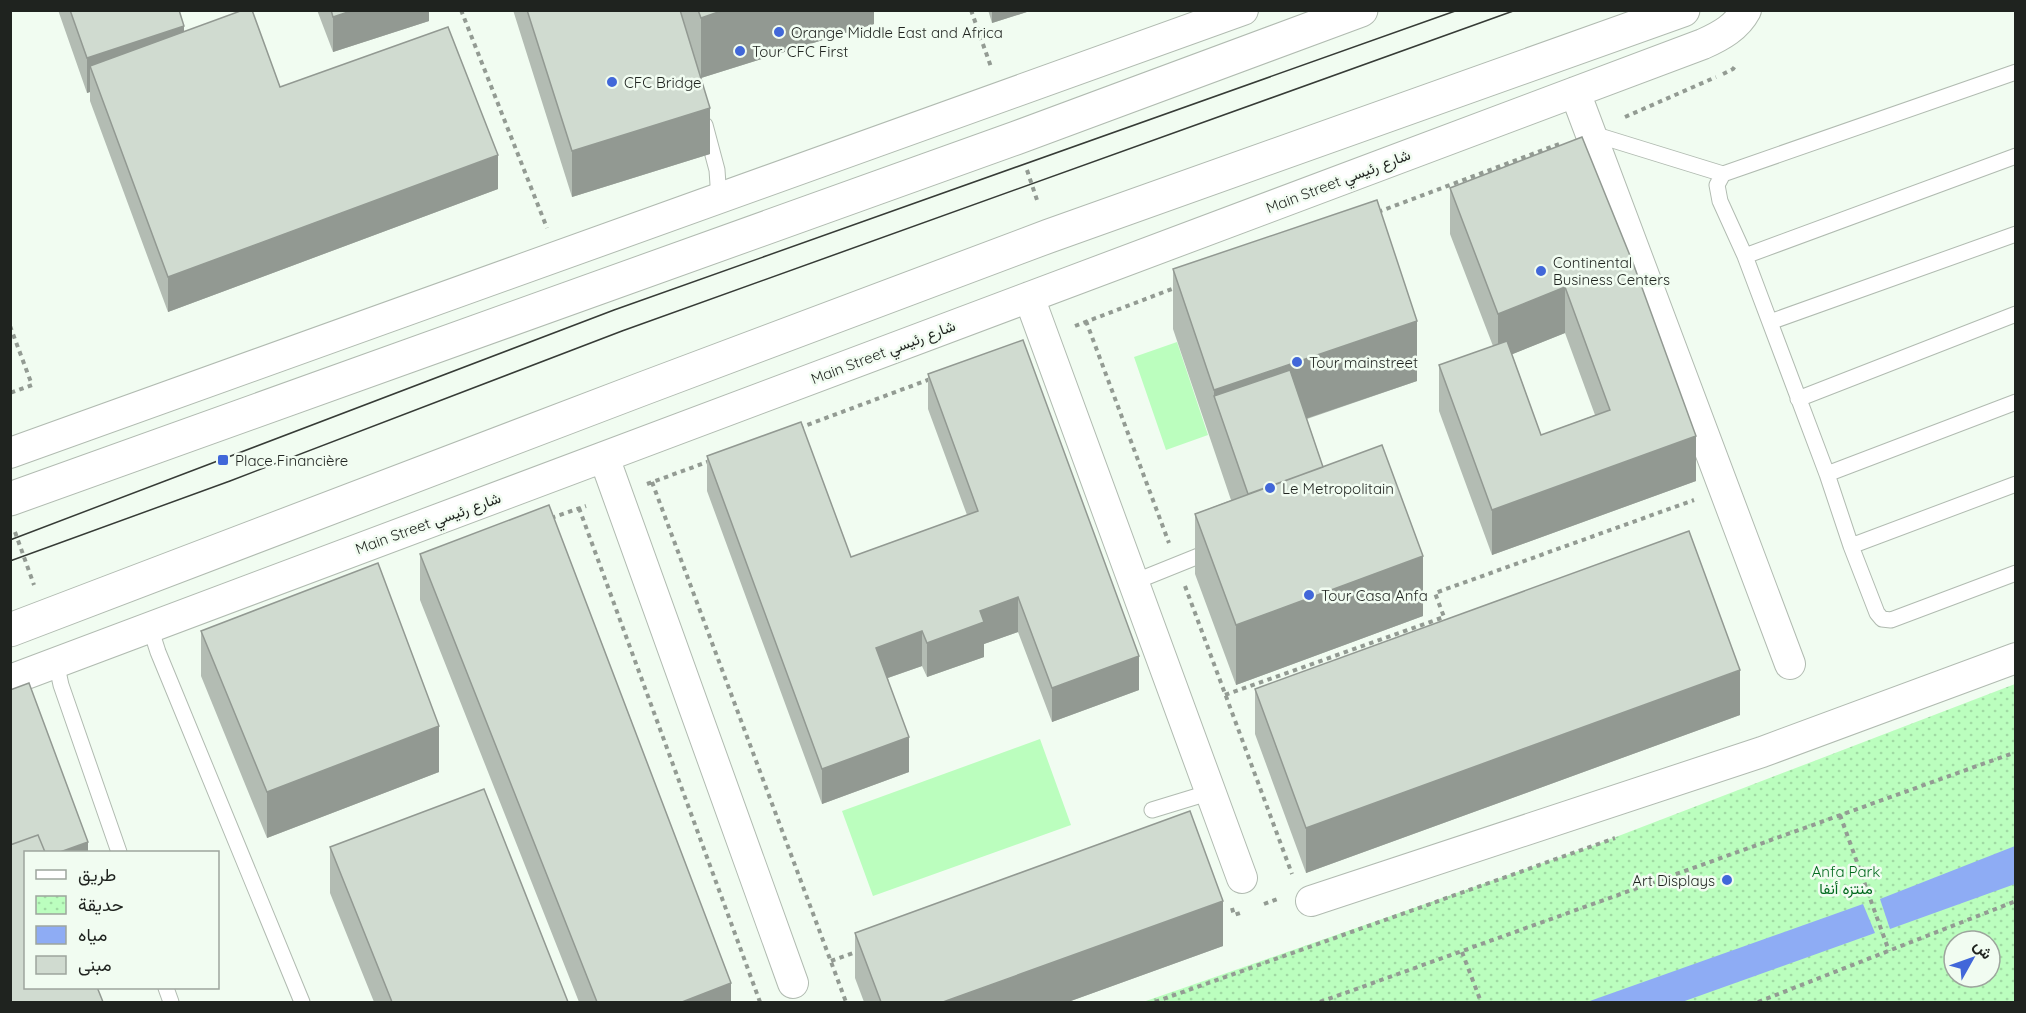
<svg xmlns="http://www.w3.org/2000/svg" width="2026" height="1013" viewBox="0 0 2026 1013" font-family="Quicksand,Vazirmatn,sans-serif">
<style>
.green{fill:#bbfebe}
.park{fill:url(#park-dots);fill-rule:evenodd}
.water{fill:#8eacf4}
.lines{fill:none;stroke-linecap:round;stroke-linejoin:round}
.service-casing{stroke:#b1bbb1;stroke-width:17}
.minor-casing{stroke:#b1bbb1;stroke-width:32}
.secondary-casing{stroke:#b1bbb1;stroke-width:35}
.path{stroke:#939b93;stroke-width:4;stroke-dasharray:4.5 4.5;stroke-linecap:butt}
.service{stroke:#fff;stroke-width:15}
.minor{stroke:#fff;stroke-width:30}
.secondary{stroke:#fff;stroke-width:33}
.tram{stroke:#363b36;stroke-width:1.5}
.wall{fill:#b3bcb3;fill-rule:evenodd}
.shaded-wall{fill:#929992}
.building{fill:#d0dbd0;stroke:#929992;stroke-width:1.5}
.poi-dot{fill:#4167d9;stroke:#f1fcf1;stroke-width:2}
.labels{text-anchor:middle;dominant-baseline:central;stroke-width:5;stroke-linejoin:round;paint-order:stroke}
.poi-label{font-size:15px;fill:#1f231f;stroke:#f1fcf1;text-anchor:start}
.street-label{font-size:15px;fill:#1f231f;stroke:#f1fcf1}
.park-label{font-size:15px;fill:#036a1f;stroke:#f1fcf1}
</style>
<defs>
<pattern id="park-dots" width="8" height="8" patternUnits="userSpaceOnUse" patternTransform="scale(1.5)"><rect width="8" height="8" fill="#bbfebe"/><path d="M2 2h.1M6 6h.1" fill="none" stroke="#a0d9a3" stroke-width="1.8" stroke-linecap="round"/></pattern>
</defs>
<rect width="100%" height="100%" fill="#f1fcf1"/>
<path class="green" d="M1177,342L1208,435L1166,450L1134,357Z
M1040,739L1071,825L873,896L842,811Z"/>
<path class="park" d="M2015,684V1002H1143L1595,845ZM1954,941H1990V977H1954Z"/>
<path class="water" d="M2015,846V884L1890,929L1880,899Z
M1863,904L1875,933L1682,1002H1587Z"/>
<g class="lines">
<defs>
<path id="service" d="M2016,72L1723,174L1717,185L1720,201L1745,256L2016,156
M705,125L717,170L719,199
M1590,133L1723,174
M1745,256L1827,474L1851,546L1877,613L1882,619L1891,620L2016,573
M1770,322L2016,234
M1798,399L2016,314
M1827,474L2016,402
M1851,546L2016,484
M1134,582L1206,553
M150,627L158,652L302,1002
M56,662L61,685L119,852
M1152,810L1211,792
M166,988L171,1002"/>
<path id="minor" d="M1575,92L1790,664
M1029,297L1242,878
M10,453L1243,10
M604,457L793,983
M10,680L1703,44C1721,36 1737,27 1746,10
M1311,901L1762,752L2016,658"/>
<path id="secondary" d="M10,499L1016,138L1361,10
M10,630L642,389L1049,236L1683,10"/>
</defs>
<use href="#service" class="service-casing"/>
<use href="#minor" class="minor-casing"/>
<use href="#secondary" class="secondary-casing"/>
<path class="path" d="M461,10L547,228
M971,10L991,67
M1723,74L1733,69L1736,65
M1625,117L1716,77
M1027,170L1038,203
M1378,212L1559,144
M1086,321L1169,543
M10,326L32,385L10,393
M1075,326L1177,287
M799,428L933,378
M652,482L846,1002
M647,484L710,461
M579,508L760,1002
M551,518L586,506
M15,532L34,585
M1185,586L1292,874
M1225,695L1444,617L1435,593L1694,500
M1840,815L1889,951
M1264,904L1280,898
M1232,908L1234,915L1243,912
M1462,952L1481,1002
M831,961L859,951
M1155,1002L1615,838
M1320,1002L2016,752
M1758,1002L2016,901"/>
<use href="#service" class="service"/>
<use href="#minor" class="minor"/>
<use href="#secondary" class="secondary"/>
<path class="tram" d="M10,540L614,310L1458,10
M10,561L230,481L622,331L1516,10"/>
</g>
<path class="wall" d="M58,10H179L184,32L280,87L498,189L168,312L90,101V92L87,93Z
M317,10H429V21L333,52Z
M513,10H874V24L701,78L710,154L572,197Z
M988,10H1033L992,23Z
M1582,137L1696,481L1492,555L1439,411V365L1493,346L1450,234V188ZM1565,333L1595,415L1541,435L1512,354Z
M1173,269L1417,381L1307,419L1323,467L1423,616L1236,685L1195,574V514L1231,500L1173,329Z
M928,374L1139,690L1052,722L1018,632L984,644V657L927,677L922,666L888,678L909,772L822,804L707,491V456L851,557L967,515L928,409Z
M420,554L731,1002H579L420,600Z
M201,631L439,772L267,838L201,676Z
M1255,689L1740,715L1306,873L1255,734Z
M330,847L568,1002H374L330,893Z
M855,933L1223,946L1068,1002H864L855,978Z"/>
<path class="shaded-wall" d="M354,10H429V21L333,52V17Z
M724,10H874V24L701,78V18Z
M992,10H1033L992,23Z
M184,26V61L90,66V92L87,93V58Z
M710,108V154L572,197V151Z
M498,155V189L168,312V277Z
M1565,287V333L1498,360V314Z
M1417,321V381L1231,444L1214,396V390Z
M1696,436V481L1492,555V510Z
M1423,556V616L1236,685V625Z
M1018,597V632L984,644V657L927,677V643L980,611Z
M922,631V666L876,682V648Z
M1139,656V690L1052,722V688Z
M1740,670V715L1306,873V828Z
M439,726V772L267,838V792Z
M909,737V772L822,804V769Z
M88,842V852H60Z
M1223,901V946L1068,1002H943Z
M731,983V1002H682Z"/>
<path class="building" d="M70,10H179L184,26L87,58Z
M243,10H252L280,87L448,27L498,155L168,277L90,66Z
M331,10H354L333,17Z
M527,10H680L710,108L572,151Z
M698,10H724L701,18Z
M1582,137L1633,263L1696,436L1492,510L1439,365L1507,341L1541,435L1610,410L1565,287L1498,314L1450,188Z
M1377,200L1417,321L1214,390L1173,269Z
M1023,340L1139,656L1052,688L1018,597L980,611L984,622L927,643L922,631L876,648L909,737L822,769L707,456L801,422L851,557L978,511L928,374Z
M1290,370L1323,467L1248,494L1214,396Z
M1382,445L1423,556L1236,625L1195,514Z
M549,505L731,983L682,1002H597L420,554Z
M1689,531L1740,670L1306,828L1255,689Z
M378,563L439,726L267,792L201,631Z
M29,683L88,842L60,852H45L38,835L10,845V690Z
M484,789L568,1002H392L330,847Z
M1190,811L1223,901L943,1002H881L855,933Z
M38,835L45,852H26V987H97L103,1002H10V845Z"/>
<g class="poi-dot">
<circle cx="779" cy="32" r="6"/>
<circle cx="740" cy="51" r="6"/>
<circle cx="612" cy="82" r="6"/>
<circle cx="1541" cy="271" r="6"/>
<circle cx="1297" cy="362" r="6"/>
<rect x="217" y="454" width="12" height="12" rx="3"/>
<circle cx="1270" cy="488" r="6"/>
<circle cx="1309" cy="595" r="6"/>
<circle cx="1727" cy="880" r="6"/>
</g>
<g class="labels">
<g class="poi-label">
<text x="791" y="32">Orange Middle East and Africa</text>
<text x="752" y="51">Tour CFC First</text>
<text x="624" y="82">CFC Bridge</text>
<text x="1553" y="262">Continental<tspan x="1553" dy="17">Business Centers</tspan></text>
<text x="1309" y="362">Tour mainstreet</text>
<text x="235" y="460">Place Financière</text>
<text x="1282" y="488">Le Metropolitain</text>
<text x="1321" y="595">Tour Casa Anfa</text>
<text x="1715" y="880" text-anchor="end">Art Displays</text>
</g>
<g class="street-label">
<text transform="translate(1338 181) rotate(-21)">Main Street شارع رئيسي</text>
<text transform="translate(883 352) rotate(-21)">Main Street شارع رئيسي</text>
<text transform="translate(428 523) rotate(-20)">Main Street شارع رئيسي</text>
</g>
<g class="park-label">
<text x="1846" y="871">Anfa Park<tspan x="1846" dy="17">منتزه أنفا</tspan></text>
</g>
</g>
<rect width="2026" height="1013" fill="none" stroke="#1f231f" stroke-width="24"/>
<rect x="24" y="851" width="195" height="138" fill="#f1fcf1" stroke="#9da59d" stroke-width="1.5"/>
<rect x="36" y="870" width="30" height="9" fill="#ffffff" stroke="#9da59d" stroke-width="1.5"/>
<text x="78" y="881" font-size="18" fill="#1f231f">طريق</text>
<rect x="36" y="896" width="30" height="18" fill="url(#park-dots)" stroke="#9da59d" stroke-width="1.5"/>
<text x="78" y="911" font-size="18" fill="#1f231f">حديقة</text>
<rect x="36" y="926" width="30" height="18" fill="#8eacf4" stroke="#9da59d" stroke-width="1.5"/>
<text x="78" y="941" font-size="18" fill="#1f231f">مياه</text>
<rect x="36" y="956" width="30" height="18" fill="#d0dbd0" stroke="#9da59d" stroke-width="1.5"/>
<text x="78" y="971" font-size="18" fill="#1f231f">مبنى</text>
<g transform="translate(1972 959) rotate(50)"><circle r="28" fill="#f1fcf1" stroke="#9da59d" stroke-width="1.5"/>
<path d="M0-4.5L10 22L0 15L-10 22Z" fill="#4167d9"/>
<text y="-9" font-size="16" font-weight="bold" text-anchor="middle" fill="#1f231f">ش</text>
</g>
</svg>
